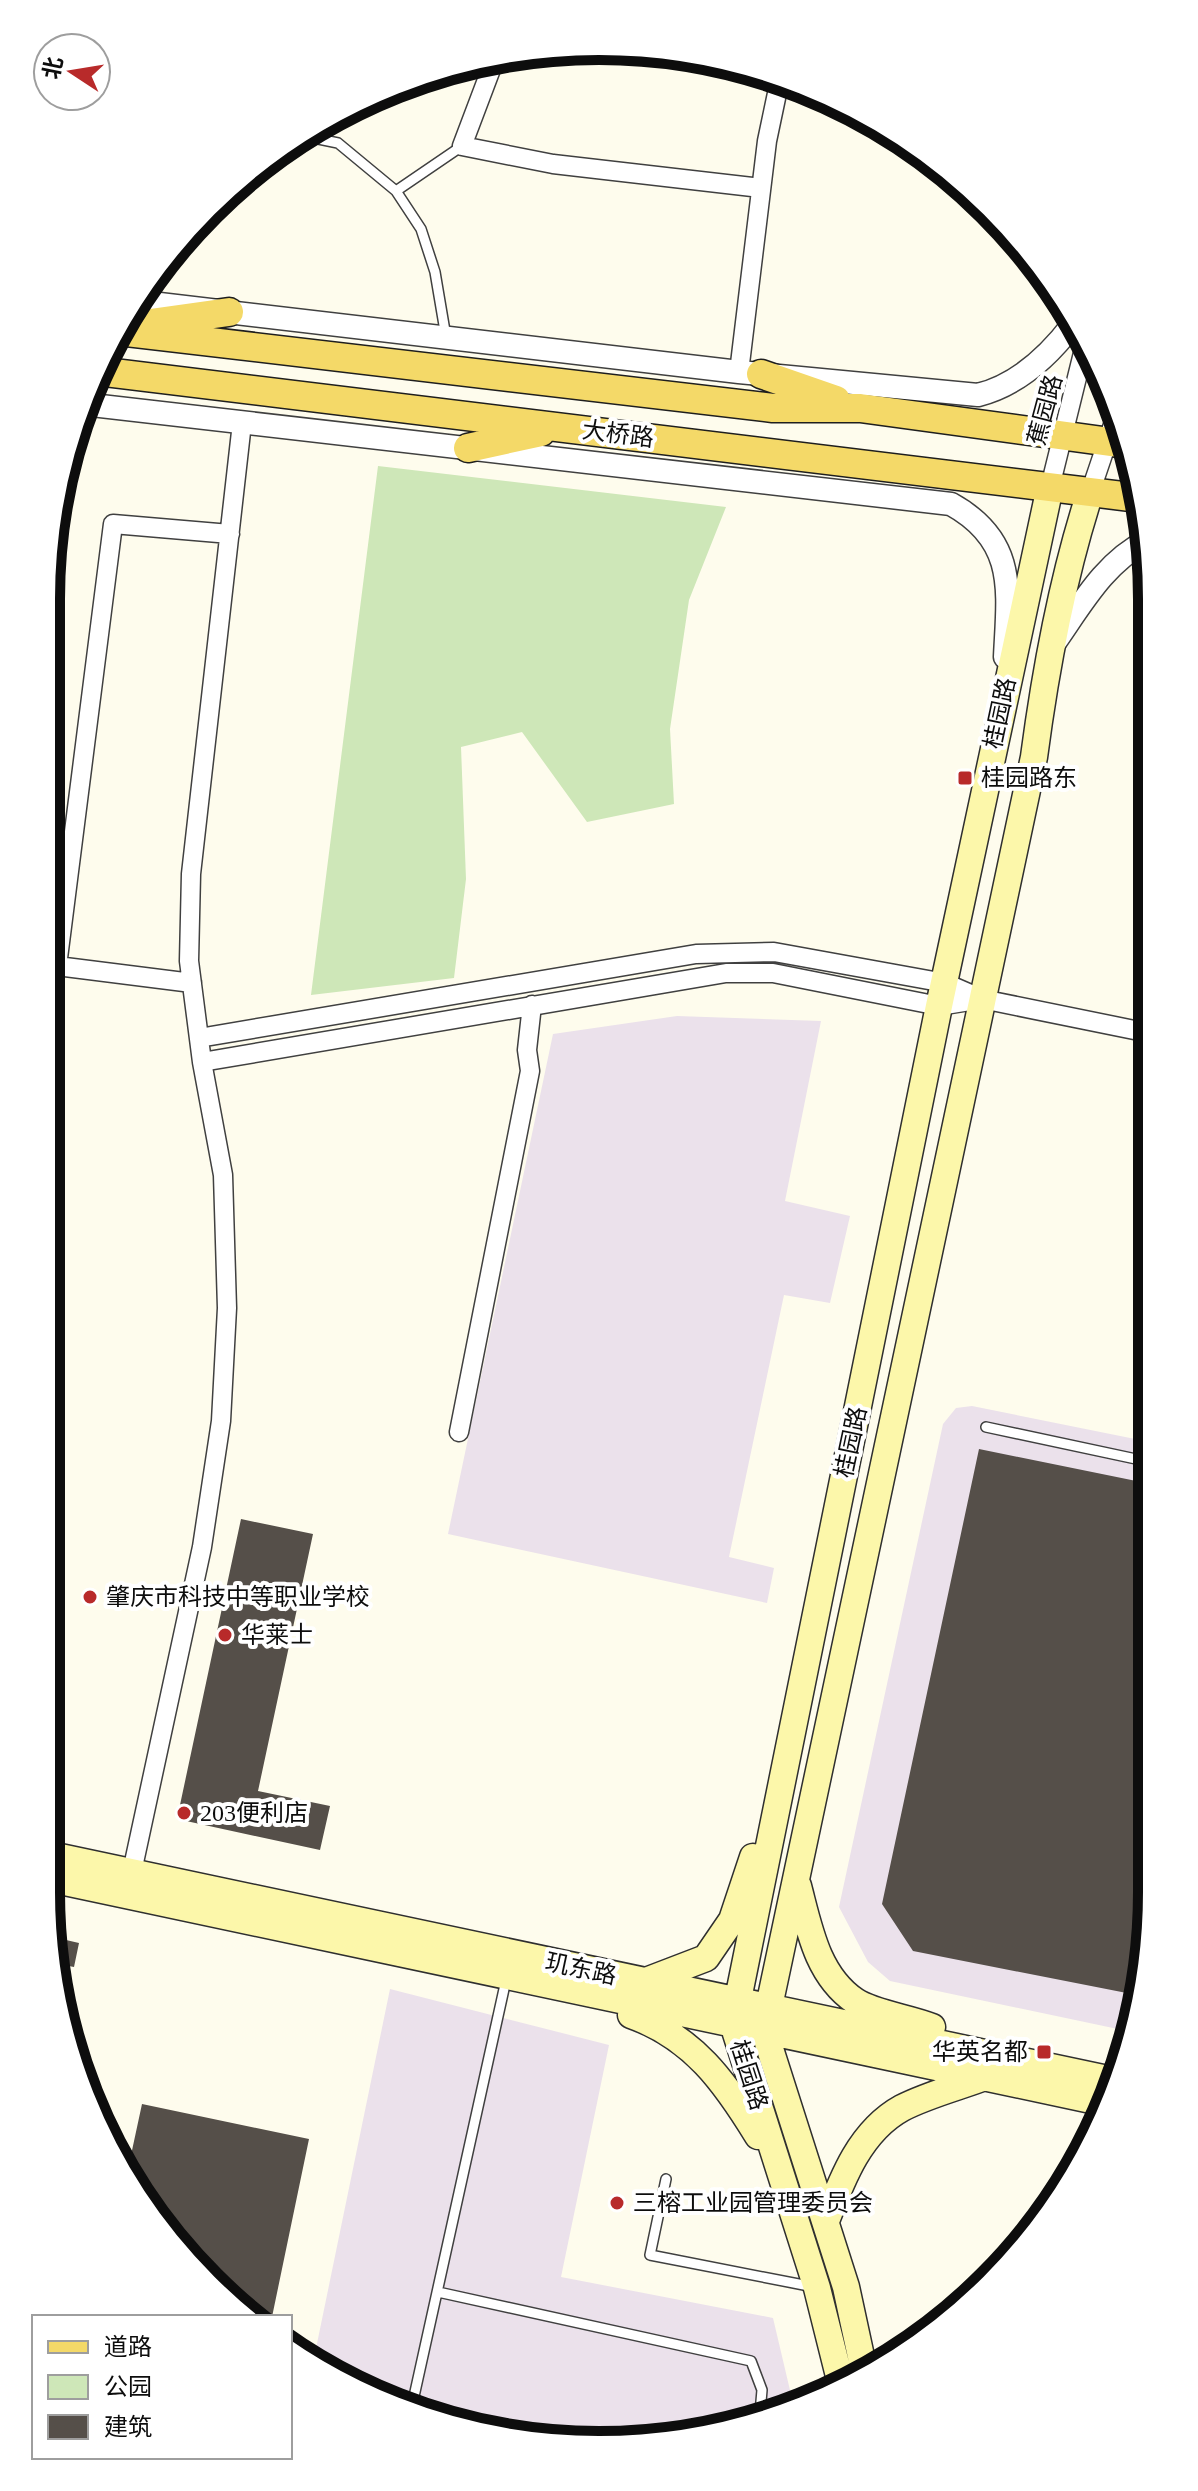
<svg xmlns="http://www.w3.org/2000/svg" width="1198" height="2491" viewBox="0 0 1198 2491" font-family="'Times New Roman','Noto Sans SC',serif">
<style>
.industrial{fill:#ebe1eb}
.green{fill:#cee7b8}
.building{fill:#554f49}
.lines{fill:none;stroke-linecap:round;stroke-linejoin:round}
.service-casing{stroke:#404040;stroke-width:12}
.minor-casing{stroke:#404040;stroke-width:21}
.tertiary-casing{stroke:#404040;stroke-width:25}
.secondary-casing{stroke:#2f2f2f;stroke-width:29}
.primary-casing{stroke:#1e1e1e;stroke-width:31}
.path{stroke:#2f2f2f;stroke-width:4;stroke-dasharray:8 4;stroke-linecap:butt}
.service{stroke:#fff;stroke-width:9}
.minor{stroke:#fff;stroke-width:18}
.tertiary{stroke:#fff;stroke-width:22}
.secondary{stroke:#fcf7aa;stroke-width:26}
.primary{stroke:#f4d968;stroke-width:28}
.poi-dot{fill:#b82a2a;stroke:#fff;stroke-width:3}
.labels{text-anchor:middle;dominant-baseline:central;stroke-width:8;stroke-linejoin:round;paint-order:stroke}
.street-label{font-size:24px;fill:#0d0d0d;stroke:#fff}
.poi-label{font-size:24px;fill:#0d0d0d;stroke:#fff;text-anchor:start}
.rim{fill:none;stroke:#0d0d0d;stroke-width:10}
</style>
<rect width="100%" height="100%" fill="#fefced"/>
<path class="industrial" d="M677,1016L821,1021L785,1201L850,1216L830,1303L784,1295L729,1557L774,1568L767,1603L448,1534L553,1034Z
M972,1406L1150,1442L1152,1892L1141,2000L1132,2032L890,1981L868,1962L839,1907L943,1424L956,1408Z
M390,1989L609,2045L561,2277L773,2318L793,2403L671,2440L491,2434L387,2403L313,2363Z"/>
<path class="green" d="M378,466L726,507L689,600L670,729L674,804L587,822L522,732L461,747L466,879L454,978L311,995Z"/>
<path class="building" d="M979,1449L1151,1484L1152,1892L1142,1996L913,1951L882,1904Z
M241,1519L313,1534L258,1791L330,1806L320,1850L177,1819Z
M53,1937L79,1943L74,1967L58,1964Z
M142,2104L309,2139L272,2317H255L161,2229L128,2169Z"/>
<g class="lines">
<defs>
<path id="service" d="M299,135L338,143L396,191L421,229L435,272L446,337
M396,191L462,146
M986,1427L1150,1462
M666,2179L650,2255L814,2287
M438,2292L751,2361L762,2390L760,2413
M411,2410L506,1980"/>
<path id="minor" d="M496,56L462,146L553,164L761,188
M739,372L767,141L780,79
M1050,487L1085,345
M1090,493L1117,413
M192,983L57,966L113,524L230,534
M199,1038L696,954L774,952L945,983L982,999L1149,1033
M202,1062L726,973H773L939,1006L982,999
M459,1432L530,1071L527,1050L532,1005
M130,1881L202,1547L221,1421L227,1308L223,1175L202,1062L189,961L191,874L242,423"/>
<path id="tertiary" d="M134,301L739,372L978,395C1018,385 1048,357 1073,324
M83,404L951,504C1018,541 1008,592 1005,657
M1053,645C1080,607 1104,562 1147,541"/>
<path id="secondary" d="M46,1854L1117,2081
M46,1878L1110,2104
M798,1886C809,1928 817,1975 855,2001C872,2013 910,2018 932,2027
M646,1981L706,1958L732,1920L753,1857
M631,2015C693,2037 725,2082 758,2136
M826,2221C842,2179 860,2131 902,2108C927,2095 958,2087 985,2077
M865,2375L846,2287L764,2030L1034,757C1046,666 1062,579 1090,493
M842,2388L817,2288L733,2024L939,1006L1050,487"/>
<path id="primary" d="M143,324L229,312
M118,331L773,408H860L1125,444
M97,371L1139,498
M761,374L836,400
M468,448L541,432"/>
</defs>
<use href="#service" class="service-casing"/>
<use href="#minor" class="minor-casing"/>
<use href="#tertiary" class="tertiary-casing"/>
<use href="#secondary" class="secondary-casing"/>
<use href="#primary" class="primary-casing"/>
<path class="path" d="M692,55L761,81
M153,276L243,179"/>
<use href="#service" class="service"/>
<use href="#minor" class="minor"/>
<use href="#tertiary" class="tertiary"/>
<use href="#secondary" class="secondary"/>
<use href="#primary" class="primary"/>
</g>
<g class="poi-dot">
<rect x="957" y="770" width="16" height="16" rx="4"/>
<circle cx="90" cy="1597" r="8"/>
<circle cx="225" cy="1635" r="8"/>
<circle cx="184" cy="1813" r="8"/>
<rect x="1036" y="2044" width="16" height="16" rx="4"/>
<circle cx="617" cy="2203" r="8"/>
</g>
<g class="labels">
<g class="street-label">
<text transform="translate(1045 410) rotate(-75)">蕉园路</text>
<text transform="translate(618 434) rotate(7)">大桥路</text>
<text transform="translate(1000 713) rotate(-78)">桂园路</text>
<text transform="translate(851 1442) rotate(-78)">桂园路</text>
<text transform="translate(581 1969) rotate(12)">玑东路</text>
<text transform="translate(749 2075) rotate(72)">桂园路</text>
</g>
<g class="poi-label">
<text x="981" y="778">桂园路东</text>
<text x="106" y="1597">肇庆市科技中等职业学校</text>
<text x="241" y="1635">华莱士</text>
<text x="200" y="1813">203便利店</text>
<text x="1028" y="2052" text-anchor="end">华英名都</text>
<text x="633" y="2203">三榕工业园管理委员会</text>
</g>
</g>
<path d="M0 0H1198V2491H0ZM599 60H599A539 539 0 0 1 1138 599V1892A539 539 0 0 1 599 2431H599A539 539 0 0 1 60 1892V599A539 539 0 0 1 599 60Z" fill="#fff" fill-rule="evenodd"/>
<path class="rim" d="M599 60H599A539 539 0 0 1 1138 599V1892A539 539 0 0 1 599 2431H599A539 539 0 0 1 60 1892V599A539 539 0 0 1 599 60Z"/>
<rect x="32" y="2315" width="260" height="144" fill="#ffffff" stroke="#9e9e9e" stroke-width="2"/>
<rect x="48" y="2341" width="40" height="12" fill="#f4d968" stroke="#9e9e9e" stroke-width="2"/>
<text x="104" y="2355" font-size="24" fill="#0d0d0d">道路</text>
<rect x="48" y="2375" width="40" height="24" fill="#cee7b8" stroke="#9e9e9e" stroke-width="2"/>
<text x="104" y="2395" font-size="24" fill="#0d0d0d">公园</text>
<rect x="48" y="2415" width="40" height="24" fill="#554f49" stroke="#9e9e9e" stroke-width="2"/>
<text x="104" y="2435" font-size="24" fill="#0d0d0d">建筑</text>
<g transform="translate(72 72) rotate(282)"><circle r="38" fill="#ffffff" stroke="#9e9e9e" stroke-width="2"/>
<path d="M0-6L14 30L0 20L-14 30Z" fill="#b82a2a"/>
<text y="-12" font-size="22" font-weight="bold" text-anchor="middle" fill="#0d0d0d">北</text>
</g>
</svg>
